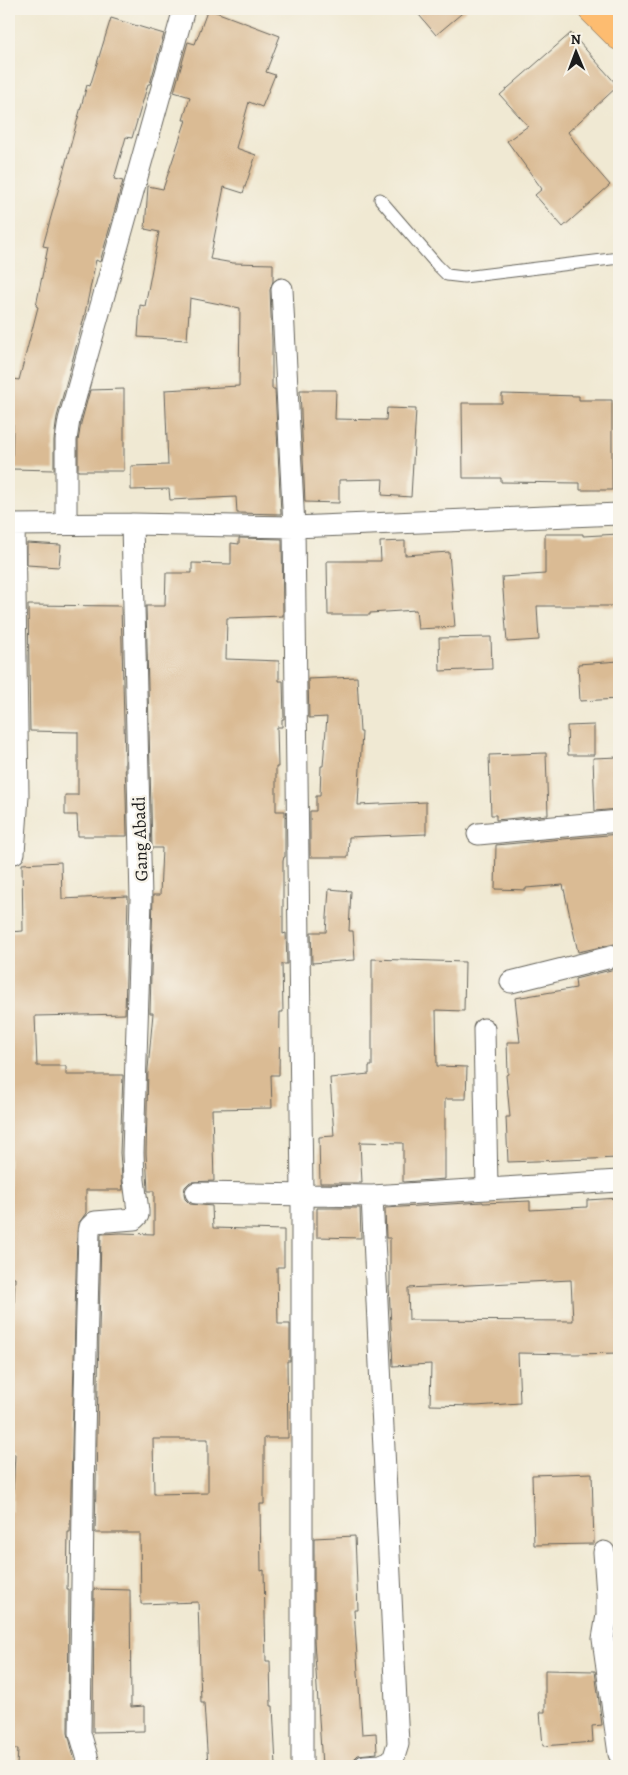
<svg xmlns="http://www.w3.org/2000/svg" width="628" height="1775" viewBox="0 0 628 1775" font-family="Alegreya,serif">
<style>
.building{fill:#dabb94;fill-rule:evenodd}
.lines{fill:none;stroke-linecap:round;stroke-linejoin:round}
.service-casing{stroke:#66645c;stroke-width:13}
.minor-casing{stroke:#66645c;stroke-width:23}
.trunk-casing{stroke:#66645c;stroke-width:29}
.service{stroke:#fff;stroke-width:11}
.minor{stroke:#fff;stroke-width:21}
.trunk{stroke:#fdbc70;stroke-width:28}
.labels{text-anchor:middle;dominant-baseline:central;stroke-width:4.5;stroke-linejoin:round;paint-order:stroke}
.street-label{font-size:18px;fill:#1c1c1c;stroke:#f7f3e8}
</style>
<rect width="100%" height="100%" fill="#f7f3e8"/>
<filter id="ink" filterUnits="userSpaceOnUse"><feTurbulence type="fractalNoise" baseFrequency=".02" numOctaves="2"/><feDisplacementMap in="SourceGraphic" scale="10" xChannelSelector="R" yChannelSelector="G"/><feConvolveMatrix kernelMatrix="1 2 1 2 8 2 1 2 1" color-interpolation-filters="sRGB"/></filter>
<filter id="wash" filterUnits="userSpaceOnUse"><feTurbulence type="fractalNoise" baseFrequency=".0096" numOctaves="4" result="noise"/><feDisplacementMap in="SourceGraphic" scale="20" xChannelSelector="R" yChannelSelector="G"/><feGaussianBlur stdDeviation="1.12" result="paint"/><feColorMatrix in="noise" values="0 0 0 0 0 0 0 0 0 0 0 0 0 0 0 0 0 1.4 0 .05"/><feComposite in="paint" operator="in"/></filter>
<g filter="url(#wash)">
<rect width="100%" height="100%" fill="#f0e9d3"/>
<g id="blocks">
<path class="building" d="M208,9L280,36L266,72L275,75L262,107L249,102L236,148L256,155L243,193L224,187L210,259L233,263L273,264V281L270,290L272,341V389H275L281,514L237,513L236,497L170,500L169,489L131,490V466L168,465L165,390L239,386L240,308L190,298L187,340L138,337L140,305L145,306L159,232L145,229L148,186L163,189L186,120H183L190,97L174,92L188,42L195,44Z
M414,9H467L436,35Z
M111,18L164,34L150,84H148L132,138L126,137L114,179L123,181L100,262L96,260L84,318L57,417L54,440V470L12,469L13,424H10L14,379L19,380L38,307L36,306L48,247L43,246L87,85L90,86Z
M571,33L618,86L568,132L583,154L610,185L563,227L535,195L542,189L507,141L528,126L500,95Z
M124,389V471H78V441L81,423L90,390Z
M300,390H336L335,419L386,420L387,408L416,409L411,497L382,495L383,479L339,480V503L305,502Z
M502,394L579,396V400H612V490H580V483L501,482V478H463L462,403H502Z
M545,534H583V536L619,534V606H537L539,640L507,642L502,577L545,574Z
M239,538L282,539L283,616L227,618L226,659L279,661V681H283L284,719H282V727H277L278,767H276V811H285V857H284L283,861V934L286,933L287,964H282L283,1012H280L279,1075H271L272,1108L212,1109L214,1181L190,1182L185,1187L184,1193L185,1199L190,1204L212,1206L213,1228L284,1230V1267H277L278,1324H290V1361H287L288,1438H264V1504H260L261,1571L264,1570L266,1661H270L271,1706H273L276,1766H208L204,1703H201L198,1602L141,1604L140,1533H95L101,1234L121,1233L154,1234V1191H148L146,1153L148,1069L153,1013H150L153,895H160L162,848H152L146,606H165L166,573H192V563L231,564V543L239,544ZM153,1439H208V1493L154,1494Z
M405,541V555L449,552L455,627L418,629L416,610L370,613V615H328L327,561H381L380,542Z
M27,543L61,545L59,567L27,565Z
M28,605L121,606L127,836H78L77,815H65V795H78V732L30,731Z
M491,637L492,669L440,671L439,638Z
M619,661V699L580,701L578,664Z
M357,677L360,732H362L358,805L426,802V834L349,837L348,857H310V811H316V796H320L321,766H323L327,717L309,718L308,679Z
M594,725V755H568L567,726Z
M546,753L548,815L496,820V815H491L489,755Z
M619,757V809L595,811L593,758Z
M619,834V943L578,952L563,885L526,888V890L495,889L496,845Z
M61,862L62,899L128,896L125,1014L35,1016L37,1066H66V1075H123L120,1153L123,1190H86V1213L78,1224L77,1232L70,1532H68L67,1589H69L68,1733L76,1766H17L18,1749H11L9,1706V1511H12L15,1454H12L11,1395L15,1278H9V932L23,931L22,864Z
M329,889L351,891L349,931H353L355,960L312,963L311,932H326Z
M372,959L465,962L464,1011L436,1010L437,1066L467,1067L466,1099H445V1179L403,1182V1143L360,1142L362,1183H320L319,1137L334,1136L330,1078L369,1074V1066H372Z
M619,968V1158L508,1162L506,1117H510L506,1075L508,1074L507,1042H520L515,998L576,988L575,979Z
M619,1198V1353L575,1354L518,1353L520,1403L476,1406L430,1405L431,1364L393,1366L389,1286H390V1238H386L385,1208L483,1202V1203L530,1201V1210L587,1207V1200ZM571,1280L573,1321L409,1320L408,1288Z
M317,1208H360L361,1238L317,1237Z
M592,1473L594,1544L534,1545L532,1475Z
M355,1536L358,1610H354L362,1734L376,1733L377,1753L358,1755L353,1760L352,1765L322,1766L314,1640V1538Z
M94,1589L130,1590L131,1707L144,1706V1731L93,1732Z
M545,1670L595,1671L602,1725L592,1726L593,1742L543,1746L540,1712H545Z"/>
</g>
</g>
<g filter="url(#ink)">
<use href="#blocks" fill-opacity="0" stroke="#66645c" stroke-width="1"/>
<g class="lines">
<defs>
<path id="service" d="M380,199L437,265L447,275L464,277L619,258"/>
<path id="minor" d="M282,289L294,527L302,1194V1766
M66,524V440L69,420L184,9
M9,525L132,524L294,527L619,514
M14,525L18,796L14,853
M478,834L619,821
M511,982L619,955
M484,1029L487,1188
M196,1193L372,1196L619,1181
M604,1552L607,1595V1615L603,1639L619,1754
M89,1766L88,1760L80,1733L84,1435L89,1232L90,1227L95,1222L134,1219L138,1215V1211L134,1180L133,1153L141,899L132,524
M364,1766L381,1765L393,1760L398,1744L372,1196"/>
<path id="trunk" d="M592,9L619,36"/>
</defs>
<use href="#service" class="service-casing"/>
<use href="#minor" class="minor-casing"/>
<use href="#trunk" class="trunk-casing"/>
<use href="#service" class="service"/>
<use href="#minor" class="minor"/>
<use href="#trunk" class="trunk"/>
</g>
</g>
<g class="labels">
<g class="street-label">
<text transform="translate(140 839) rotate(-92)">Gang Abadi</text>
</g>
</g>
<rect width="628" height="1775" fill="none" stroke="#f7f3e8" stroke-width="30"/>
<g transform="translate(576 52) rotate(359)" stroke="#f7f3e8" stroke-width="4" paint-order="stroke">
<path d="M0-4L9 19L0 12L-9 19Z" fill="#1c1c1c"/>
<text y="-8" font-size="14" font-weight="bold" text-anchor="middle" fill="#1c1c1c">N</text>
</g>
</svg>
